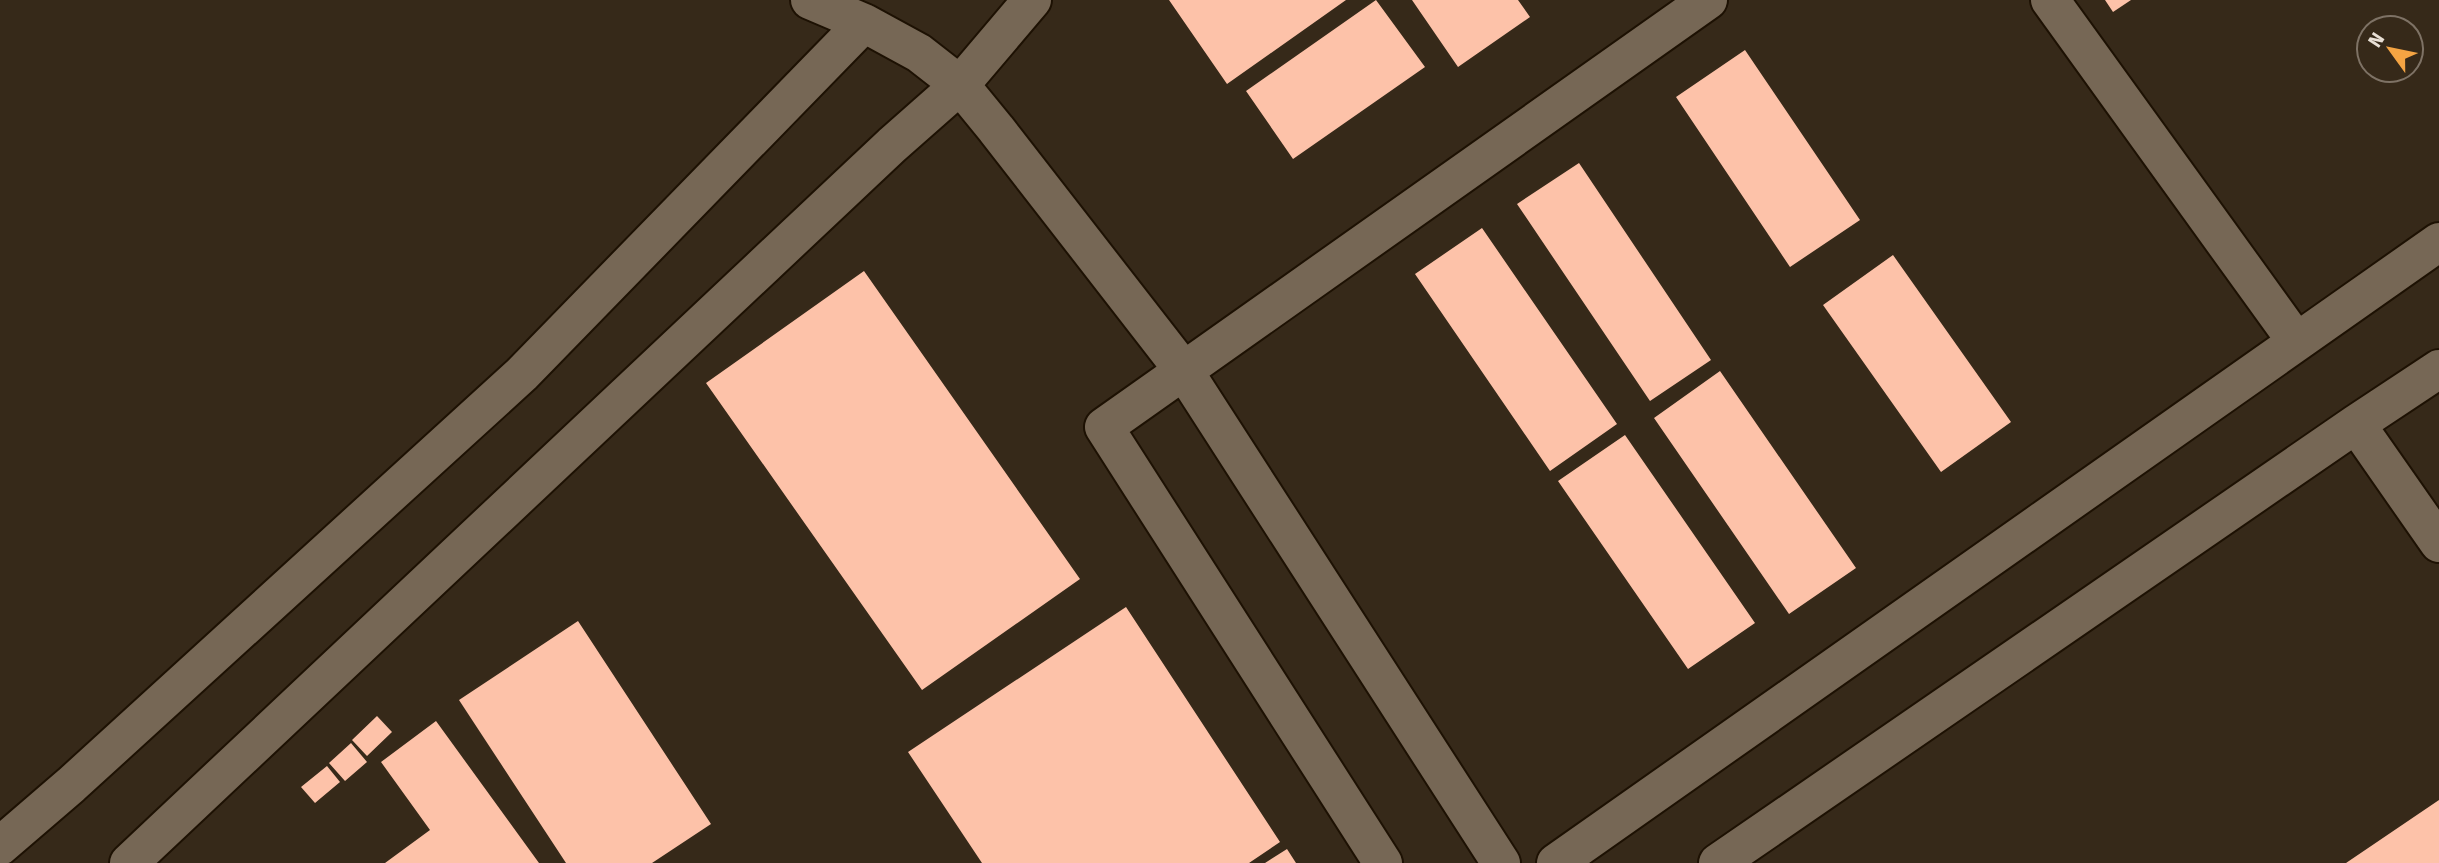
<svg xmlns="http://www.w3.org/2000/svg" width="2439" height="863" viewBox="0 0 2439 863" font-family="'Fira Sans',sans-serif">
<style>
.building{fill:#fdc2a9}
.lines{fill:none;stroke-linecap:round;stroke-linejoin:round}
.minor-casing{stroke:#1d1103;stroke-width:42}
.minor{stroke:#766755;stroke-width:38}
</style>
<rect width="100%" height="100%" fill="#362919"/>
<path class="building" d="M1169,0H1346L1227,84Z
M1376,0L1425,67L1293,159L1246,91Z
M1412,0H1518L1530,17L1458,67Z
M2105,0H2131L2113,12Z
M1745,50L1860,220L1790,267L1676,97Z
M1579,163L1711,360L1650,401L1517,204Z
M1482,228L1617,424L1550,471L1415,274Z
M1893,255L2011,422L1941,472L1823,305Z
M864,271L1080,579L922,690L706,383Z
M1720,371L1856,568L1789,614L1654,418Z
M1625,435L1755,623L1688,669L1558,481Z
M1126,607L1280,842L1249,863H982L908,752Z
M578,621L711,824L652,863H566L459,700Z
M377,716L392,732L367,756L352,740Z
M436,721L539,863H385L430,830L381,762Z
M351,743L367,762L345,781L329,763Z
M327,766L340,782L315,803L301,787Z
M2439,800V863H2346Z
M1287,849L1296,863H1265Z"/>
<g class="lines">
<defs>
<path id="minor" d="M810,0L864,23L919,53L960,85L996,129L1184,371L1501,863
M2050,0L2296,341
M2356,424L2439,543
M0,846L71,785L522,374L864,23
M129,863L892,145L960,85L1032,0
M1383,863L1104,427L1708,0
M1556,863L2439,242
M1718,863L2356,424L2439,369"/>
</defs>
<use href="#minor" class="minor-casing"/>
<use href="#minor" class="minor"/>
</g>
<g transform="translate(2390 49) rotate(303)"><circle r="33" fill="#362919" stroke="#7e7265" stroke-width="2"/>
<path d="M0-5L12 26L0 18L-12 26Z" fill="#f4a443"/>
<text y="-10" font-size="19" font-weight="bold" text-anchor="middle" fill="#e9e0d6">N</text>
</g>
</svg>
